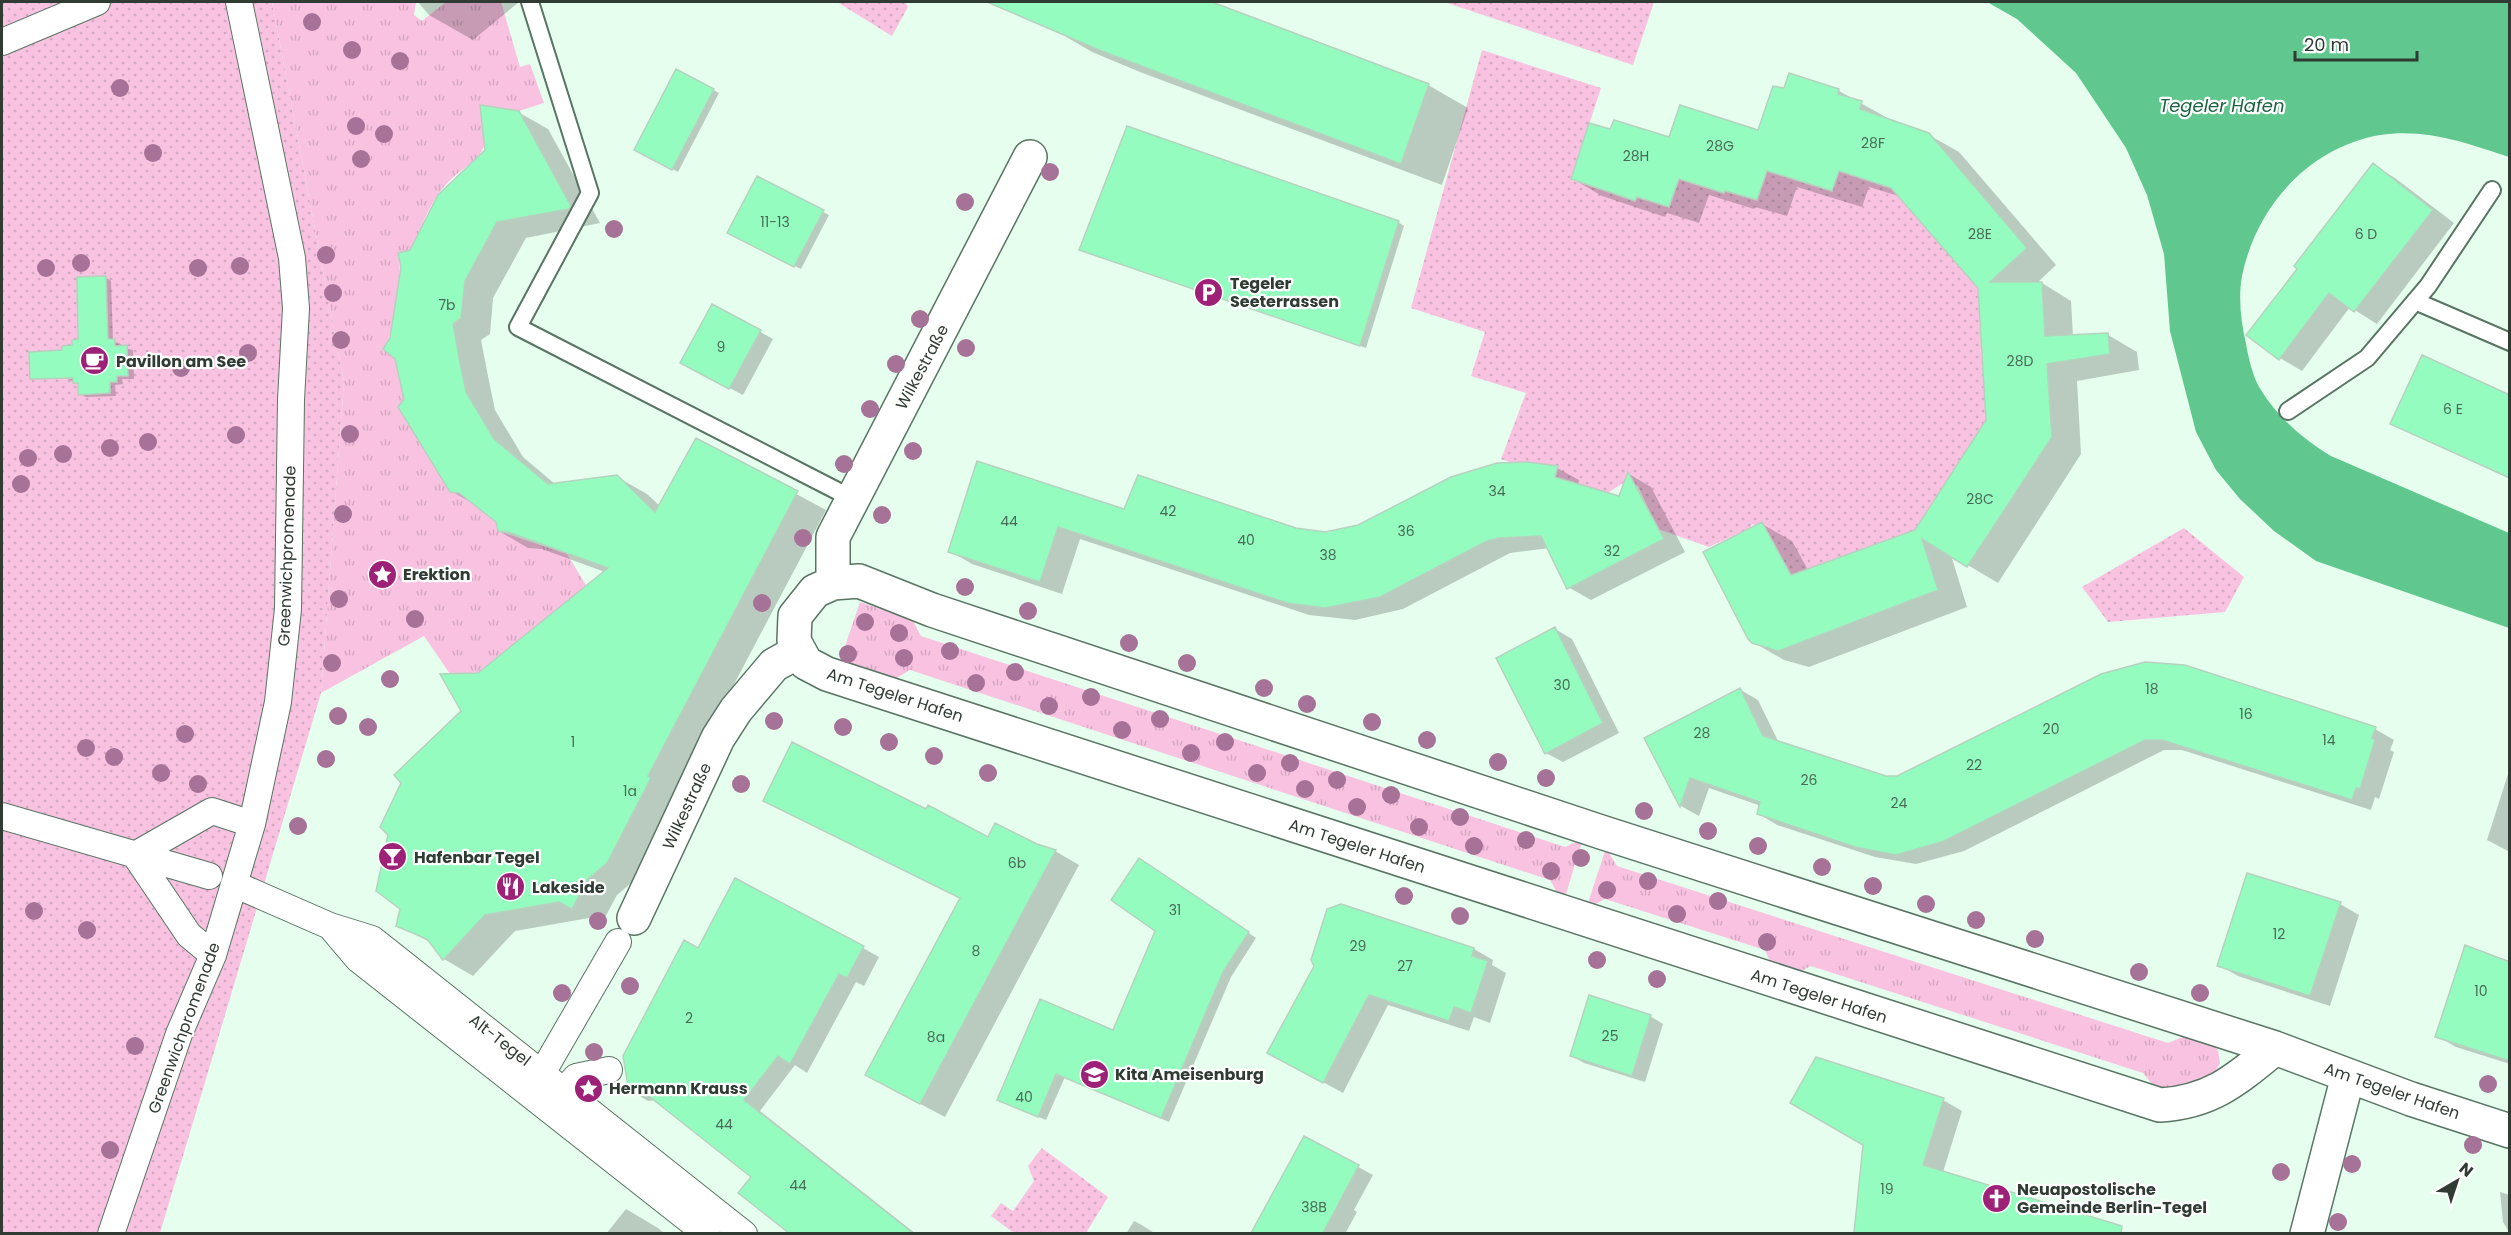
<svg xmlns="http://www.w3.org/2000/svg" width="2511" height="1235" viewBox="0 0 2511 1235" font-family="Poppins,sans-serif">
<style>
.grass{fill:url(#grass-tufts)}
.park{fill:url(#park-dots)}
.water{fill:#60c78e}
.shadow{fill:#0003}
.building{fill:#95fcc0;stroke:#b5d2bf;stroke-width:1.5}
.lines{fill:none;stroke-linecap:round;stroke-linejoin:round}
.service-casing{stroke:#587462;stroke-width:20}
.pedestrian-casing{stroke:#587462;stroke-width:28}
.minor-casing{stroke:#587462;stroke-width:36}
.service{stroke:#fff;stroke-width:16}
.pedestrian{stroke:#fff;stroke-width:26}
.minor{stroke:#fff;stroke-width:33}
.tree{fill:#a67298}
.labels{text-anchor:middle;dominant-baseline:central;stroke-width:4.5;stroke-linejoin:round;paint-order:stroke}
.number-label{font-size:14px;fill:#486b56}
.poi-label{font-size:16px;font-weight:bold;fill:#2f3b33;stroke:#fff;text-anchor:start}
.street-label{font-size:16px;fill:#2f3b33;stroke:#fff}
.water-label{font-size:18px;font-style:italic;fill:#19643f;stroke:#fff}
</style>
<defs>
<pattern id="grass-tufts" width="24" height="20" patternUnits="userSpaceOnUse" patternTransform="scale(1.5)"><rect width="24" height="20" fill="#f8c2e0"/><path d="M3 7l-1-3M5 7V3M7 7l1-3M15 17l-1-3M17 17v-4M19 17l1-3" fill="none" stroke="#d5a8c1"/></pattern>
<pattern id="park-dots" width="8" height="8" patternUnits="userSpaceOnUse" patternTransform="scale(1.5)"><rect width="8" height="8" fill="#f8c2e0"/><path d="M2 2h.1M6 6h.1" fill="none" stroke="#d5a8c1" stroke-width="1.8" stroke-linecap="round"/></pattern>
</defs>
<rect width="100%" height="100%" fill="#e6feee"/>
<path class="grass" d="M272,2H416L414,15L422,21L446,2H501L520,67L530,64L544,103L519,111L481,105C499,167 464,156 437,196C426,213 419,233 410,250L399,253C402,278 396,327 384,349L395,359L404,399L398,407L459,493L496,522L498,531L567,554L592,595L478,673L450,674L424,636L321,693L344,382Z
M860,602L912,619L921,636L1565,847L1580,840L1582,841L1580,849L1588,858L1585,866L1575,864L1565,898L1559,896L1550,880L910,670L895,679L840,661Z
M1606,848L1617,866L2168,1043L2185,1036L2210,1043L2218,1050L2220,1063C2212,1084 2175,1090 2155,1088L2143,1073L1811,966L1795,974L1772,966L1765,950L1605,899L1590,907L1587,906Z"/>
<path class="park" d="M2,2H272L344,382L321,693L160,1233L2,1234Z
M837,2H905L908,7L892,36Z
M1444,2H1654L1633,65Z
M1482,50L1601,88L1571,180L1635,200L1637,197L1669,207L1679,179L1724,193L1725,191L1757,200L1767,171L1831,191L1839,171L1891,188L1978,288L1986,420L1915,530L1825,562L1828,572L1787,586L1766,529L1752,524L1750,528L1709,547L1658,529L1638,486L1625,482L1606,494L1501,459L1526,393L1471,376L1485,332L1411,308Z
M2184,528L2244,577L2225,612L2108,622L2082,587Z
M1042,1148L1108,1197L1086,1233H1014L991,1216L1001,1203L1013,1211L1034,1181L1028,1166Z"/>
<path class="water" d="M1987,2H2509V157C2467,143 2426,128 2380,135C2309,147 2256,207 2242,276C2238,298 2241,322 2246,344C2248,356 2252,372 2257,383C2273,413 2302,439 2331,456L2509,533V628L2316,561L2274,531L2240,499L2216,470L2196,432L2170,331L2164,254L2147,195L2126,148L2076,73L2017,19Z"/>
<path class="shadow" d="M418,2H519L473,40L429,15Z
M1007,2H1208L1428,85L1468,108L1442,185L1140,72L1092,52Z
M677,71L719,93L678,172L636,150Z
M1785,90L1839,91L1891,120L1929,135L1959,152L2056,265L2037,283H2042L2071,301L2073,336L2108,335L2137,352L2139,370L2077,381L2081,454L1998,583L1951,555L1967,607L1809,667L1784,660L1753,642L1762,524L1792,541L1808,570L1916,531L1988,420L1979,287L1902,197L1869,187L1862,207L1797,187L1787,216L1755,207L1754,209L1709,195L1699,223L1667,213L1665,217L1602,196L1573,179L1610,131L1670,139L1759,132Z
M518,112L548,129L600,223L526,238L493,298L490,334L481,340L489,381L495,410L523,457L555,484L617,477L647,494L660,506L696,440L826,510L676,794L636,879L617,895L601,925L589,918L515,931L473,976L444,959L433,944L398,925L463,712L479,675L605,572L542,549L528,548L499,531L498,522L481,508L451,491L406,400L391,338L411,252Z
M2373,165L2395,178L2454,223L2377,324L2350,307L2302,371L2280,358L2300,268Z
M758,178L829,215L801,269L734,236Z
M1398,222L1404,226L1366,348L1081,249Z
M105,277L111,281L113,341L121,344V347L133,350L134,379H122L123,384L115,385L116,396L86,397L80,394L79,384L63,377L74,347L79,341Z
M713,306L773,339L743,395L695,370Z
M2510,396V479L2392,423Z
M1557,468L1579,480L1578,485L1620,498L1629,474L1651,487L1685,552L1591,600L1568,587L1549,548L1510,553L1403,609L1355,620L1309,615L1080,539L1062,594L972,564L950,551L1125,511L1325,533L1359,526Z
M1555,629L1572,639L1619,733L1563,762L1546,753Z
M2102,675L2375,729L2394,740L2390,750L2394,752L2379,799L2375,797L2371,810L2182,750H2164L1964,851L1916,864L1875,857L1777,825L1759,814L1761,806L1709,788L1699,816L1681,806L1646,738L1739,689L1758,700L1779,743L1885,778H1898Z
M2509,771H2510V852L2487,840Z
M765,800L988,840L1036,845L1055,851L1079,865L945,1117L892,1089L961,899Z
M1148,864L1256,938L1231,977L1169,1122L1065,1077L1046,1120L1007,1104L1114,1032L1157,931Z
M2340,904L2359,915L2330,1006L2238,976L2219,965Z
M1341,906L1474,949L1493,960L1492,965L1506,973L1490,1023L1474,1017L1469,1031L1388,1005L1343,1093L1288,1063L1315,966Z
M2466,947L2510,961V1064L2456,1047L2437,1036Z
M863,948L879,957L864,986L856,982L807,1073L795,1065L760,1111L916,1234H792L740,1193L753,1177L655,1100L648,1101L631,1091L699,950Z
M1650,1016L1663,1024L1645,1082L1584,1063L1572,1056Z
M1943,1100L1962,1111L1943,1172L2115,1230L2114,1234H1855L1865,1144Z
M1305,1138L1373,1175L1354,1210L1357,1212L1345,1234H1253Z
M2500,1192L2510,1195V1234L2503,1222Z
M626,1209L658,1228L665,1234H606Z
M1134,1221L1140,1224L1156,1234H1126Z"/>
<path class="building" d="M987,2H1212L1429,84L1401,164L1099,50Z
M676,69L714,89L672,170L634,150Z
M1789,73L1839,89L1838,94L1862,101L1860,109L1929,133L2027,248L1990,282H2042L2045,336L2108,333L2110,354L2047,364L2052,437L1967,567L1922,539L1938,590L1778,651L1752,643L1748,639L1703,552L1762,522L1791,575L1915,530L1986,420L1978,288L1891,188L1839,171L1832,191L1767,171L1757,200L1725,191L1724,193L1679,179L1669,207L1637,197L1635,201L1571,179L1589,123L1610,129L1614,120L1669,137L1680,105L1758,130L1773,86L1784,88Z
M480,105L519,111L571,206L569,209L497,222L465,281L461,318L453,324L460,363L466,392L494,439L548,484L617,475L655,512L696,438L798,491L648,776L651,778L607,863L588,879L572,909L559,902L485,915L443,960L427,939L396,926L400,909L376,891L388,835L380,827L401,783L394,775L461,711L440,674L478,673L608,568L511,533L498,531L496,522L459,493L450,492L398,407L404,399L395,359L383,349L390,338L401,267L398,253L410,250L438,195L485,150Z
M1127,126L1399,221L1360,346L1079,250Z
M2373,163L2433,210L2354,312L2329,293L2279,360L2246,335L2297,269L2294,266Z
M757,176L824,210L794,267L727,233Z
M106,276L108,339H115V346L127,345L128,376H117V382H110V393L78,395V383H73V378L30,379L29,352L62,350V346L72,345V340L78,339L77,277Z
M712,304L761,330L729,389L680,363Z
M2422,355L2510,395V478L2390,424Z
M977,461L1124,509L1138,475L1296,528L1325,532L1358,525L1451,477L1497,463L1527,462L1558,466L1555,477L1619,496L1628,472L1664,539L1567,589L1541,536L1499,538L1487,541L1380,597L1325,608L1287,603L1058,527L1040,582L948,552Z
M1555,627L1603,723L1545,754L1496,658Z
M2145,662L2185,665L2376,727L2372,738L2375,740L2360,789L2356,788L2352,800L2162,740H2145L1944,841L1896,855L1855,847L1757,814L1760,802L1690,778L1680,807L1644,738L1740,688L1763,736L1886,776H1897L2101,674Z
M792,742L926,809L928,805L988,837L995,823L1037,844L1056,850L920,1104L865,1075L960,898L763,801Z
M1139,858L1249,932L1223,972L1161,1118L1056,1074L1038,1117L997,1100L1040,999L1113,1030L1155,931L1111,900Z
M2247,873L2341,902L2310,996L2217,966Z
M735,878L864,946L847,978L839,974L790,1064L778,1056L744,1100L913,1233H789L738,1193L751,1177L641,1090L629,1092L623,1056L684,940L698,948Z
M1341,904L1474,948L1472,956L1488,961L1471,1013L1454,1007L1449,1021L1369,995L1323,1083L1267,1053L1314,966L1311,960L1327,909Z
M2465,945L2510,962V1061L2435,1037Z
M1589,995L1651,1015L1632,1076L1570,1056Z
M1816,1057L1944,1098L1923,1165L2122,1226L2121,1233H1854L1863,1145L1790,1103Z
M1304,1136L1359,1165L1323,1233H1251Z"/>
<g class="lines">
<defs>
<path id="service" d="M530,2L590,193L518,327L853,499
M2415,301L2510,342
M2288,411L2367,358L2428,286L2492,190"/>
<path id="pedestrian" d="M2,42L97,2
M2,816L209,876
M234,884L330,926L372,939L744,1234
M330,926L358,959L707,1234
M213,955L189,935L135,855L212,811L252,824
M534,1087L618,942
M553,1104L576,1077L609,1070
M111,1234L179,1034L213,955L252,824L278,702L288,609L291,400L296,308L292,258L239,2"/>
<path id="minor" d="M833,583V537L1030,157
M634,918L718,738L736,710L774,665L799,651
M2275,1048C2236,1080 2211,1102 2160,1105L827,674L806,663L794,641L795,616L815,591L833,583L859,581L932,610L1601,832L2275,1048L2411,1099L2510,1131
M2307,1234L2348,1076"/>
</defs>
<use href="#service" class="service-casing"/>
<use href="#pedestrian" class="pedestrian-casing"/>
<use href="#minor" class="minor-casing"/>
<use href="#service" class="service"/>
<use href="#pedestrian" class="pedestrian"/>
<use href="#minor" class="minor"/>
</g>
<g class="tree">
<circle cx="312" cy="22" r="9"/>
<circle cx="352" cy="50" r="9"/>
<circle cx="400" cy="61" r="9"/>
<circle cx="120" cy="88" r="9"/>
<circle cx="356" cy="126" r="9"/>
<circle cx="384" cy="134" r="9"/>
<circle cx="153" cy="153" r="9"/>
<circle cx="361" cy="159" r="9"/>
<circle cx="1050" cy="172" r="9"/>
<circle cx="965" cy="202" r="9"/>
<circle cx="614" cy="229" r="9"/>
<circle cx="326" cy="255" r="9"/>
<circle cx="81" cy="263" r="9"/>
<circle cx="240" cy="266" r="9"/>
<circle cx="46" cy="268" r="9"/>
<circle cx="198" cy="268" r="9"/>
<circle cx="333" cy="293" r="9"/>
<circle cx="920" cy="319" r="9"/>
<circle cx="341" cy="340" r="9"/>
<circle cx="966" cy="348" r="9"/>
<circle cx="248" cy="353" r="9"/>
<circle cx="896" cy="364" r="9"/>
<circle cx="181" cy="368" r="9"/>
<circle cx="870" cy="409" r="9"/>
<circle cx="350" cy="434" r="9"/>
<circle cx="236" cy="435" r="9"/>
<circle cx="148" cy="442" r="9"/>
<circle cx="110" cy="448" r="9"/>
<circle cx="913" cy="451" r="9"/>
<circle cx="63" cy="454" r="9"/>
<circle cx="28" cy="458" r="9"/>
<circle cx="844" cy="464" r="9"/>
<circle cx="21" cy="484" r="9"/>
<circle cx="343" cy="514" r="9"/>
<circle cx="882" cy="515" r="9"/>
<circle cx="803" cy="538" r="9"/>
<circle cx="965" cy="587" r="9"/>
<circle cx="339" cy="599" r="9"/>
<circle cx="762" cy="603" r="9"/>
<circle cx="1028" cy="611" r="9"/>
<circle cx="415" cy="619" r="9"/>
<circle cx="865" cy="622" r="9"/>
<circle cx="899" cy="633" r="9"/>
<circle cx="1129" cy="643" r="9"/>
<circle cx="950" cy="651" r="9"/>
<circle cx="848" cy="654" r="9"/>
<circle cx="904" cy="658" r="9"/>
<circle cx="332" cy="663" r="9"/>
<circle cx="1187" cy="663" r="9"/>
<circle cx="1015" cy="672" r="9"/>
<circle cx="390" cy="679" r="9"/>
<circle cx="976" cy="683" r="9"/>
<circle cx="1264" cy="688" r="9"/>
<circle cx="1091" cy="697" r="9"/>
<circle cx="1307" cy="704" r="9"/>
<circle cx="1049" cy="706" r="9"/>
<circle cx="338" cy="716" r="9"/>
<circle cx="1160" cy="719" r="9"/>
<circle cx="774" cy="721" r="9"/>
<circle cx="1372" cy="722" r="9"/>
<circle cx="368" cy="727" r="9"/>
<circle cx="843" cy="727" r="9"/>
<circle cx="1122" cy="730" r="9"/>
<circle cx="185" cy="734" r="9"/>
<circle cx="1427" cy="740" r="9"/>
<circle cx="889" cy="742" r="9"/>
<circle cx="1225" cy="742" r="9"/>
<circle cx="86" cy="748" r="9"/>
<circle cx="1191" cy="753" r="9"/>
<circle cx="934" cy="756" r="9"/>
<circle cx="114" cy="757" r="9"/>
<circle cx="326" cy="759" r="9"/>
<circle cx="1498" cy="762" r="9"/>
<circle cx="1290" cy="763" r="9"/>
<circle cx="161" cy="773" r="9"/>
<circle cx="988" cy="773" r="9"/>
<circle cx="1257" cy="773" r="9"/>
<circle cx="1546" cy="778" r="9"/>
<circle cx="1337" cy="780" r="9"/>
<circle cx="198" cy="784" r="9"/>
<circle cx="741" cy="784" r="9"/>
<circle cx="1305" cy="789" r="9"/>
<circle cx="1391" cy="795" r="9"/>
<circle cx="1357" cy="807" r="9"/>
<circle cx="1644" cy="811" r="9"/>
<circle cx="1460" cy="817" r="9"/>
<circle cx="298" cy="826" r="9"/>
<circle cx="1419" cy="827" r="9"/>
<circle cx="1708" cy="831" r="9"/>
<circle cx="1526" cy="840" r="9"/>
<circle cx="1474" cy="846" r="9"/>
<circle cx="1758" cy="846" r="9"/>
<circle cx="1581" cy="858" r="9"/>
<circle cx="1822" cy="867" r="9"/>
<circle cx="1551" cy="871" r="9"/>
<circle cx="1648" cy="881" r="9"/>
<circle cx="1873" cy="886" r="9"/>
<circle cx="1607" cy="890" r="9"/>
<circle cx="1404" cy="896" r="9"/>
<circle cx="1718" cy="901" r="9"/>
<circle cx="1926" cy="904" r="9"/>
<circle cx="34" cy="911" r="9"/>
<circle cx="1677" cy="914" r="9"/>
<circle cx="1460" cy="916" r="9"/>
<circle cx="1976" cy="920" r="9"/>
<circle cx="598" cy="921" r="9"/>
<circle cx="87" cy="930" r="9"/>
<circle cx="2035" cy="939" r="9"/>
<circle cx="1767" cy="942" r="9"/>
<circle cx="1597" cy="960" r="9"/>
<circle cx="2139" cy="972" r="9"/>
<circle cx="1657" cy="979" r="9"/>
<circle cx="630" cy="986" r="9"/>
<circle cx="562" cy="993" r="9"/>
<circle cx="2200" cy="993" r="9"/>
<circle cx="135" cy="1046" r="9"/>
<circle cx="594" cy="1052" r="9"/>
<circle cx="2488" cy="1084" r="9"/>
<circle cx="2473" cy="1145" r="9"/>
<circle cx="110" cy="1150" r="9"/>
<circle cx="2352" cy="1164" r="9"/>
<circle cx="2281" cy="1172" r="9"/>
<circle cx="2338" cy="1222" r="9"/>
</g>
<defs>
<symbol id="parking-disc" viewBox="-11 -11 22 22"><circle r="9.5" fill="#9d2176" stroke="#fff"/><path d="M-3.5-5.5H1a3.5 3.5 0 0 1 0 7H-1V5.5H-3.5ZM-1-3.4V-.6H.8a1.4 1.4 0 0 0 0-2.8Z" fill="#fff"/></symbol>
<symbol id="cafe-disc" viewBox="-11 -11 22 22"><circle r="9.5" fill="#9d2176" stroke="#fff"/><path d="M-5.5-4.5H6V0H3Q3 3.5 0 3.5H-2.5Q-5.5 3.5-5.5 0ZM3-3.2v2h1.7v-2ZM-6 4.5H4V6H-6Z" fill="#fff"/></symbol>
<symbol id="sight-disc" viewBox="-11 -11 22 22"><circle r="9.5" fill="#9d2176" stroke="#fff"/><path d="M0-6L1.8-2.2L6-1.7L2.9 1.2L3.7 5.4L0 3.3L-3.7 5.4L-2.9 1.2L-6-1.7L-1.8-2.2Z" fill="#fff"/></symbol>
<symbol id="bar-disc" viewBox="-11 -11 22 22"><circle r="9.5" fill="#9d2176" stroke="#fff"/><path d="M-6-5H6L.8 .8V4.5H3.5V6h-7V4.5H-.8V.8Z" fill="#fff"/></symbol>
<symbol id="restaurant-disc" viewBox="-11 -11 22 22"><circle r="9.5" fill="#9d2176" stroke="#fff"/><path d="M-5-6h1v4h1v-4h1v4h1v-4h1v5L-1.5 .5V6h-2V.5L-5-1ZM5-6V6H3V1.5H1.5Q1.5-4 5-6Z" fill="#fff"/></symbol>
<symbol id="school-disc" viewBox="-11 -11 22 22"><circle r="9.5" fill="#9d2176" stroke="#fff"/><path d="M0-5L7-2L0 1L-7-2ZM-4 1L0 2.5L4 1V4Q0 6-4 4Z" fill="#fff"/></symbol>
<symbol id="church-disc" viewBox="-11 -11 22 22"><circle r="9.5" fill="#9d2176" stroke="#fff"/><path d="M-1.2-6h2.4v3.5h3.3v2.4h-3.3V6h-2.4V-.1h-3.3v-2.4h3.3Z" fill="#fff"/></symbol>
</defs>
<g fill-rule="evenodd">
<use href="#parking-disc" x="1192" y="276" width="33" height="33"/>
<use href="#cafe-disc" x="78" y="344" width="33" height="33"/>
<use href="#sight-disc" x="366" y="558" width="33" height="33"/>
<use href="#bar-disc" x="376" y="840" width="33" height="33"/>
<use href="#restaurant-disc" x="494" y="870" width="33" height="33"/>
<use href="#school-disc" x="1078" y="1058" width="33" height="33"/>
<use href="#sight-disc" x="572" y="1072" width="33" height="33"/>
<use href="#church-disc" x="1980" y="1182" width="33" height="33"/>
</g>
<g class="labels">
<g class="number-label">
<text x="1873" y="143">28F</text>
<text x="1720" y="146">28G</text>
<text x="1636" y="156">28H</text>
<text x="775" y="222">11-13</text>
<text x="1980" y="234">28E</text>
<text x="2366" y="234">6 D</text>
<text x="447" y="305">7b</text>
<text x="721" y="347">9</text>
<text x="2020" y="361">28D</text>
<text x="2453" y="409">6 E</text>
<text x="1497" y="491">34</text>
<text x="1980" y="499">28C</text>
<text x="1168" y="511">42</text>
<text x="1009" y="521">44</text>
<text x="1406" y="531">36</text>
<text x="1246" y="540">40</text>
<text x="1612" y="551">32</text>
<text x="1328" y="555">38</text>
<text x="1562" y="685">30</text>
<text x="2152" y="689">18</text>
<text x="2246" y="714">16</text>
<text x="2051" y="729">20</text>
<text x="1702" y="733">28</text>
<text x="2329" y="740">14</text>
<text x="573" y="742">1</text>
<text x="1974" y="765">22</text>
<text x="1809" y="780">26</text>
<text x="630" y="791">1a</text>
<text x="1899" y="803">24</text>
<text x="1017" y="863">6b</text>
<text x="1175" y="910">31</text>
<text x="2279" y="934">12</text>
<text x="1358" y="946">29</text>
<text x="976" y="951">8</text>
<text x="1405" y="966">27</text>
<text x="2481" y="991">10</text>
<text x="689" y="1018">2</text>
<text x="1610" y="1036">25</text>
<text x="936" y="1037">8a</text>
<text x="1024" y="1097">40</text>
<text x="724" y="1124">44</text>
<text x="798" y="1185">44</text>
<text x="1887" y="1189">19</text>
<text x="1314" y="1207">38B</text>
</g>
<g class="poi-label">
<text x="1230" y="283">Tegeler<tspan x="1230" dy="18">Seeterrassen</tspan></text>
<text x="116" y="361">Pavillon am See</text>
<text x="403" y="574">Erektion</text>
<text x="414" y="857">Hafenbar Tegel</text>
<text x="532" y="887">Lakeside</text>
<text x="1115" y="1074">Kita Ameisenburg</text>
<text x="609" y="1088">Hermann Krauss</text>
<text x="2017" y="1189">Neuapostolische<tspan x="2017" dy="18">Gemeinde Berlin-Tegel</tspan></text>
</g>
<g class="street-label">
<text transform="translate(922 367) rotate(-62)">Wilkestraße</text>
<text transform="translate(287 556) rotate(-88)">Greenwichpromenade</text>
<text transform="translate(895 695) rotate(18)">Am Tegeler Hafen</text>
<text transform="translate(687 806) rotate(-65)">Wilkestraße</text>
<text transform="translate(1357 846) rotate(18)">Am Tegeler Hafen</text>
<text transform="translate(1819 996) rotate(18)">Am Tegeler Hafen</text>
<text transform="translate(184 1028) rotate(-70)">Greenwichpromenade</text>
<text transform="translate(500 1040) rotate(38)">Alt-Tegel</text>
<text transform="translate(2392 1091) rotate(19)">Am Tegeler Hafen</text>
</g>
<g class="water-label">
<text x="2222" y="105">Tegeler Hafen</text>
</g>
</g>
<rect width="2511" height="1235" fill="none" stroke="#2f3b33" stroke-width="6"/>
<g transform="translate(2457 1181) rotate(39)" stroke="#ffffff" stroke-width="4.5" paint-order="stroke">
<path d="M0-4.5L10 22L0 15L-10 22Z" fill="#2f3b33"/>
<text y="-9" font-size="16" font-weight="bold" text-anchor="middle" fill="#2f3b33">N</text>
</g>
<path d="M2295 51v9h122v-9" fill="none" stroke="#2f3b33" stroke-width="3"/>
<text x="2304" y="51" font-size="18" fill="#2f3b33" stroke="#ffffff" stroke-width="4.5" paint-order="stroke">20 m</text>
</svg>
